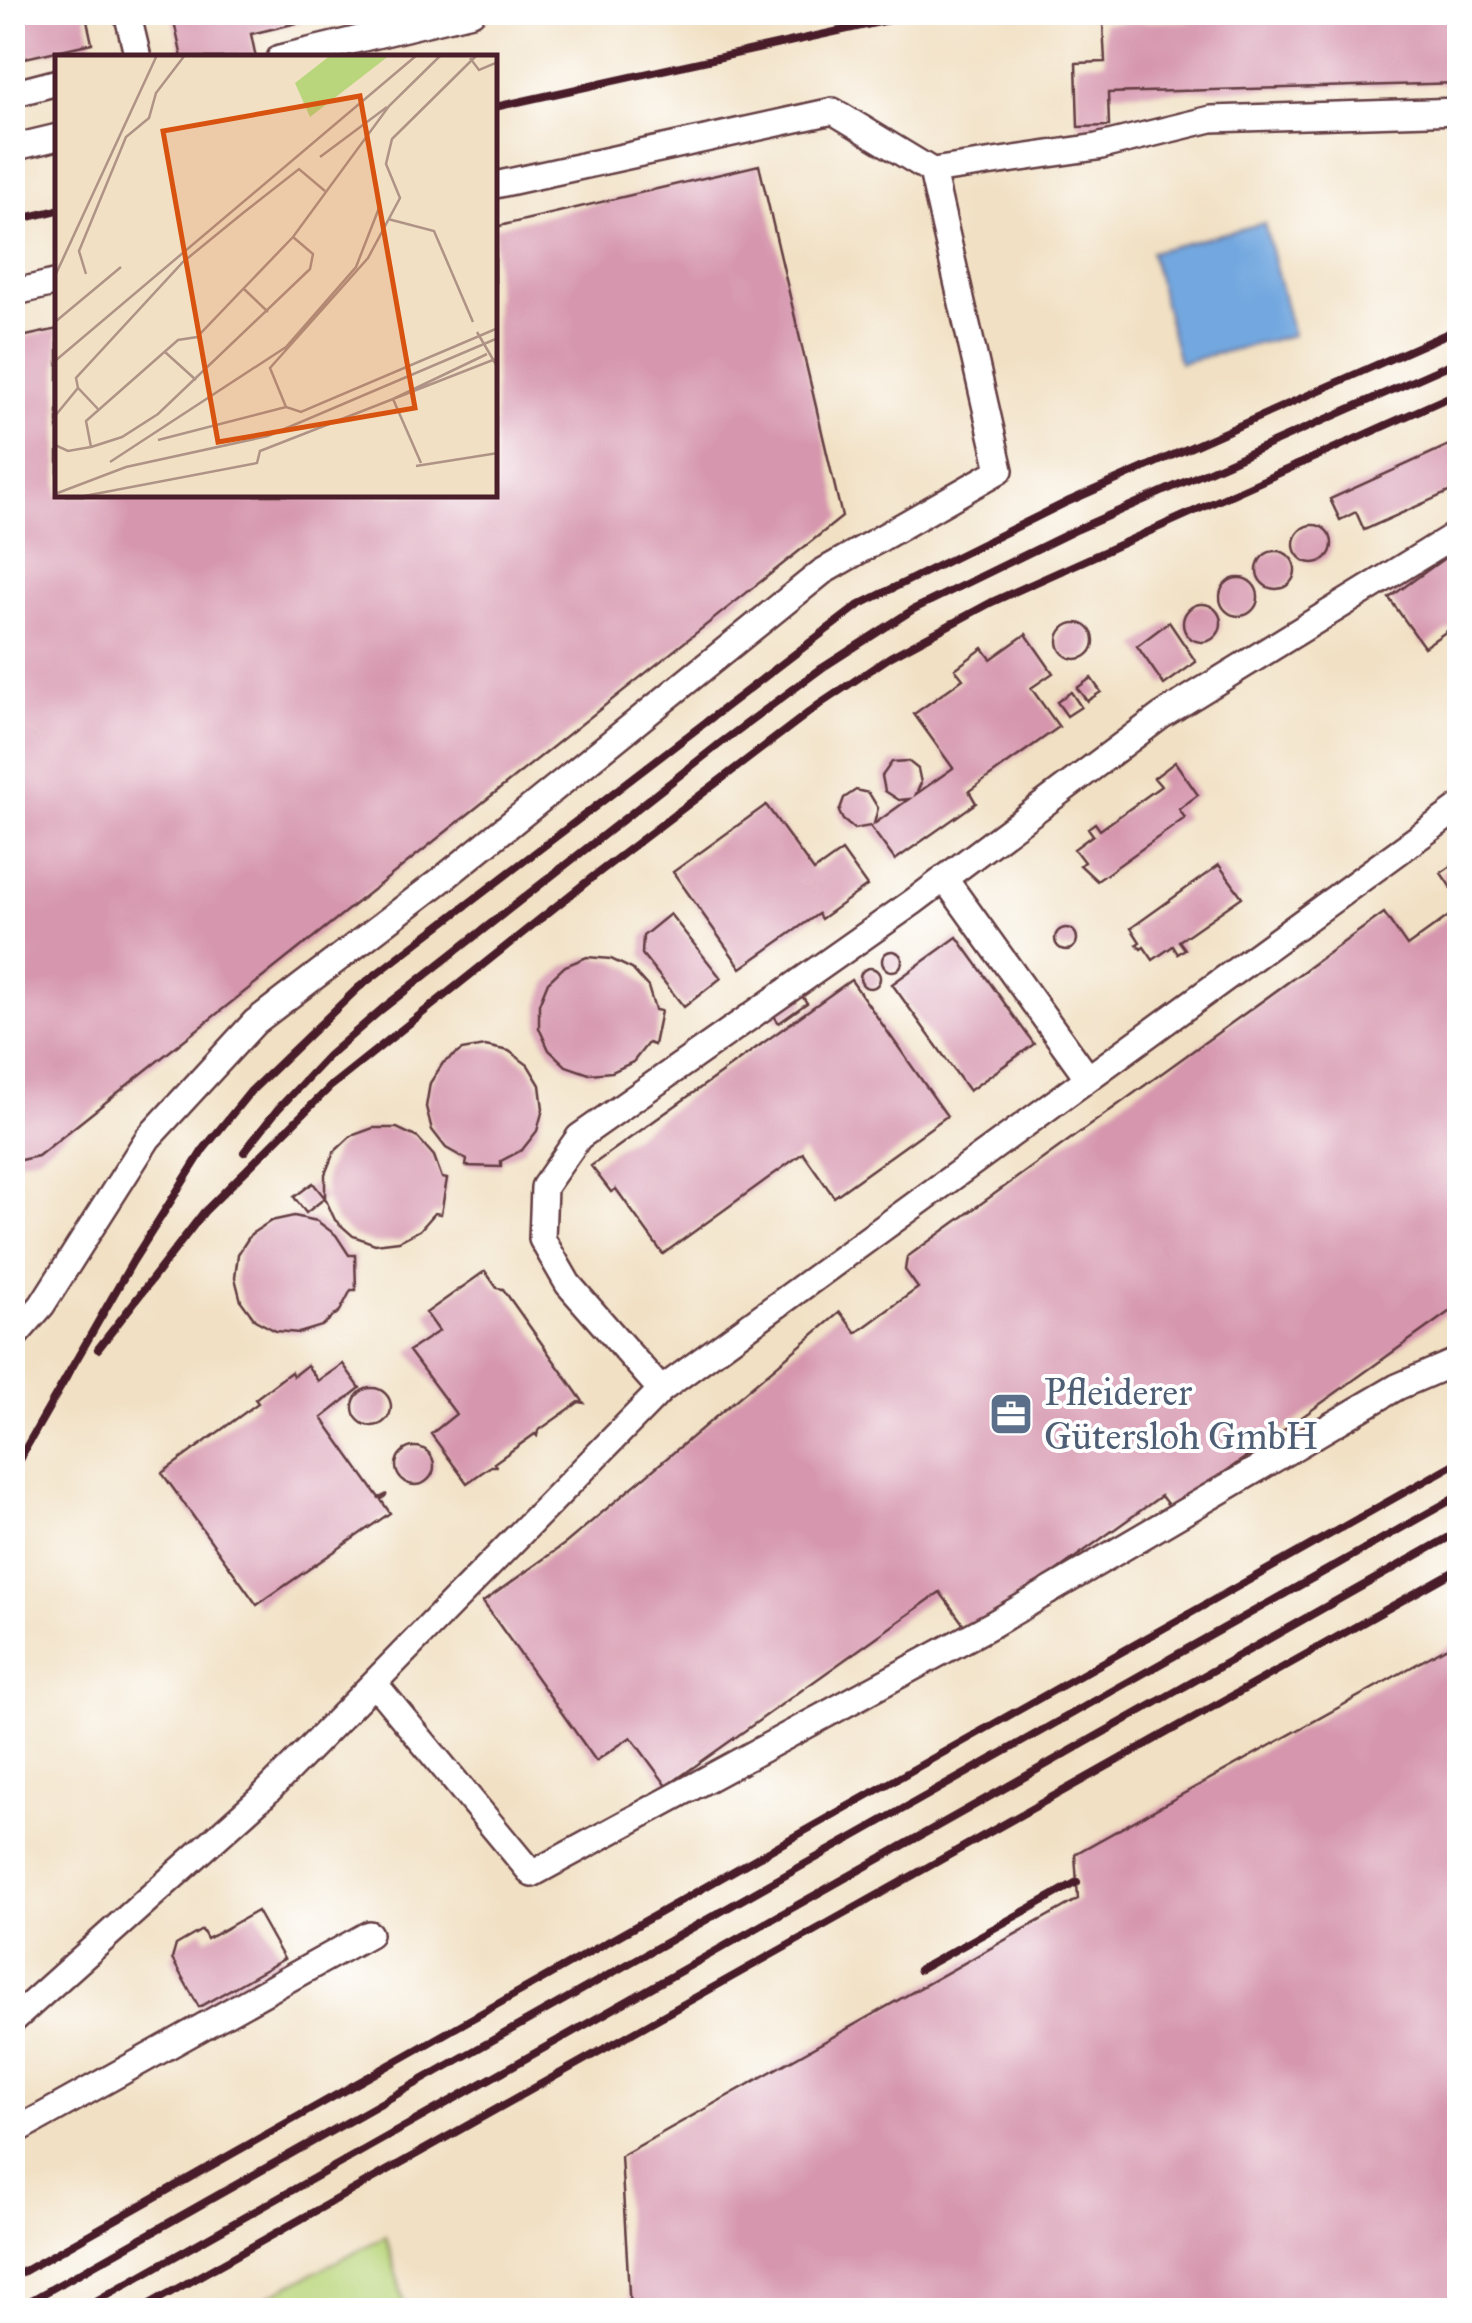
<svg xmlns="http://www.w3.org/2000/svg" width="1472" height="2323" viewBox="0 0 1472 2323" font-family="'IM FELL Great Primer',serif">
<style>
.green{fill:#bad67c;stroke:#827a54;stroke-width:2.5}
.water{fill:#72a7df;stroke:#5e6385;stroke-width:2.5}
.building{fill:#d696ad}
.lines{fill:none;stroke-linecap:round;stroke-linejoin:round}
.lane-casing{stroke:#633c42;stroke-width:30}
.lane{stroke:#fff;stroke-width:25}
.rail{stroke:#4a1f2b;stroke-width:8}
.labels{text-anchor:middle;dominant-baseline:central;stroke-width:8;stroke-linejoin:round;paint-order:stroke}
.service-label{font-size:38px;fill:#4e5e75;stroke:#fff;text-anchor:start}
.inset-road{fill:none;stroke:#ae9386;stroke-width:2.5}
.view{fill:#d8530f;fill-opacity:0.15;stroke:#d8530f;stroke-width:5}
.inset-edge{fill:none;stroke:#4a1f2b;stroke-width:5}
</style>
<rect width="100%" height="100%" fill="#fff"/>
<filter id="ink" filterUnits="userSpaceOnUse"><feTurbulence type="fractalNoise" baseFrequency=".01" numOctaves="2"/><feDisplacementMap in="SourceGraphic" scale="20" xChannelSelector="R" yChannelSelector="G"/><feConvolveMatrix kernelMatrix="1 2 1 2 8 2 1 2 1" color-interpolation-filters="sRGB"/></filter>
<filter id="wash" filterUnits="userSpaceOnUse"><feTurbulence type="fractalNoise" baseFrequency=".0048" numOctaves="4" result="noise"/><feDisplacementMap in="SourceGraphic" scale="40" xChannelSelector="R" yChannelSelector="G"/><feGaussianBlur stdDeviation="2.25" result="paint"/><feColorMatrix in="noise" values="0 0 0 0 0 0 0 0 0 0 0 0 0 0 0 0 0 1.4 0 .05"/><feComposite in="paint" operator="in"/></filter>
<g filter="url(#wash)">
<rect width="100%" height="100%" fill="#f1e0c3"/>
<path class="green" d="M386,2236L406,2310H241Z"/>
<path class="water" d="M1264,223L1293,335L1179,363L1151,252Z"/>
<g id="blocks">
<path class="building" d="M12,12H85L92,43L12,61Z
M172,12H335V14L251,34L256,58H182Z
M1460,14V83L1108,93L1109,126L1078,127L1076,63L1105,62L1103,23Z
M759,165L842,517L38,1156L12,1162V339L58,329V495H495V227Z
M1460,440V487L1364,530L1356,512L1340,520L1330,499Z
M1294 544a19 19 0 1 1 38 0a19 19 0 1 1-38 0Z
M1460,547V622L1424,647L1389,598Z
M1257 570a19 19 0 1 1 38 0a19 19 0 1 1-38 0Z
M1220 597a19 19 0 1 1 38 0a19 19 0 1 1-38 0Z
M1183 623a19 19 0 1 1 38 0a19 19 0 1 1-38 0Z
M1169,622L1196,662L1164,685L1137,646Z
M1058 641a18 18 0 1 1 36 0a18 18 0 1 1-36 0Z
M1026,634L1053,673L1031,688L1059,727L969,791L976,803L895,860L870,826L854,829L843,820L839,812L844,798L856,790L869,793L878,808L874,824L909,799L899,800L885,791L882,776L892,762L908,761L918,769L921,783L916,794L953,768L914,714L963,679L955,669L983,648L991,659Z
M1091,678L1101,692L1087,701L1077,688Z
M1071,692L1081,707L1067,716L1057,702Z
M1175,762L1198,795L1179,809L1185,818L1097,881L1080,865L1084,862L1074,849L1093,835L1088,828L1095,823L1100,830L1161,786L1154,778Z
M766,805L814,871L842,851L867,886L821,919L818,914L741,968L673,872Z
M1460,860V884L1452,889L1441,873Z
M1219,865L1242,897L1179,941L1185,949L1178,954L1173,946L1153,960L1144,947L1141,949L1137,944L1140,942L1131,928Z
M1460,908V1304L1172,1510L1161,1496L1003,1609L967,1629L940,1592L667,1786L631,1737L596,1761L483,1602L566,1543L840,1312L856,1333L918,1288L905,1270L907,1257L1384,913L1407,946Z
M670,914L721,978L684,1007L642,954L643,936Z
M1055 939a11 11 0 1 1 22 0a11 11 0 1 1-22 0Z
M957,937L1034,1044L969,1091L892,984Z
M882 961a10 10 0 1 1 20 0a10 10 0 1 1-20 0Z
M587,957L611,959L632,969L648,987L655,1010L661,1011L654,1045L648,1043L633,1062L612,1072L589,1074L566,1066L549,1050L539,1028V1004L548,982L565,966Z
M860 978a10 10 0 1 1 20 0a10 10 0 1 1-20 0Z
M787,975L807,1003L779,1023L759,995Z
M851,980L947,1116L834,1197L803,1153L663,1254L616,1189L611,1192L591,1166Z
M485,1046L509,1051L528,1065L540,1085L543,1109L537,1131L522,1150L501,1161V1167L466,1166L467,1160L446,1148L432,1130L426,1107L430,1083L443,1063L462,1050Z
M373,1128H397L418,1138L434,1156L442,1178L447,1179L441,1214L435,1213L420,1230L399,1241L375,1244L353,1236L335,1220L325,1198V1174L334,1152L351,1136Z
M313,1183L325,1198L306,1213L294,1197Z
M294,1216L317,1221L336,1235L349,1255H355L356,1290H351L340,1311L322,1326L299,1333L276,1331L255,1320L241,1301L235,1278L238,1254L251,1234L271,1221Z
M485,1271L497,1288L503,1289L584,1403L579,1402L538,1431L537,1436L535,1434L494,1463L496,1466H491L467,1483L431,1434L456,1414L409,1351L439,1331L426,1313Z
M343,1364L360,1388L322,1418L379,1498L387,1494L381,1500L390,1513L257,1605L162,1473L258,1403L255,1399L291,1372L293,1376L307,1365L318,1381Z
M353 1407a19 19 0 1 1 38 0a19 19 0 1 1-38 0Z
M396 1466a19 19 0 1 1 38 0a19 19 0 1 1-38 0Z
M1460,1640V2310H630L621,2156L1078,1899L1075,1854Z
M257,1911L284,1959L199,2007L172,1959L176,1945L202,1930L207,1939Z"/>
</g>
</g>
<g filter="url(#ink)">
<use href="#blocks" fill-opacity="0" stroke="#633c42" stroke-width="2.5"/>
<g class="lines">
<defs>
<path id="lane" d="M127,12L138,58
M280,58L472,12
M12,94L58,82
M12,148L58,137
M932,171L1097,147L1211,119L1460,111
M12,293L58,282
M944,878L1088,1078
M12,1339L42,1305L148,1138L255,1022L445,877L822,572L1000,470L932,171L833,111L495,185
M661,1390L568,1284L542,1239L544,1187L579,1137L913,902L1161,716L1460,532
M374,1683L532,1874L993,1624L1397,1387L1460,1360
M12,2021L264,1795L661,1390L1460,807
M12,2133L369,1934"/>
</defs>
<use href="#lane" class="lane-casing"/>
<use href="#lane" class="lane"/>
<path class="rail" d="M495,107L925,12
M12,221L58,210
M244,1152L278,1109L328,1056L382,1009L722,742L822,668L914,609L1078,529L1460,360
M98,1349L204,1212L331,1086L594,876L820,704L890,657L992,602L1460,392
M12,1472L133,1261L203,1150L250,1092L358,988L859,605L1067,502L1460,328
M919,1970L1077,1882
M12,2278L1460,1461
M14,2310L1460,1495
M80,2310L1460,1531
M139,2310L1460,1568"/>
</g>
</g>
<defs>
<symbol id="office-square" viewBox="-11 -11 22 22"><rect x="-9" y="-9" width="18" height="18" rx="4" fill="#5c6f8a" stroke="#fff"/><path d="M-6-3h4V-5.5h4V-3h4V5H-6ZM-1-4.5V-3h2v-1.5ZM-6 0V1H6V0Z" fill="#fff"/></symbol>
</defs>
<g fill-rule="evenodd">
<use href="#office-square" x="986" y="1389" width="50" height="50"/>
</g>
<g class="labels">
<g class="service-label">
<text x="1044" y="1392">Pfleiderer<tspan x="1044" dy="44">Gütersloh GmbH</tspan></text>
</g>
</g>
<g transform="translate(55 55)">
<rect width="442" height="442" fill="#f1e0c3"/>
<path d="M276,0H335L255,62L240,28Z" fill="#bad67c"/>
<path class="inset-road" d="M422,0L337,84L331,109L345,143L313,203L215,313L231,352L246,357L443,273M415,3L424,15L443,7M265,102L332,52M333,164L379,176L418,267M31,219L24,196L71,82L94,63L101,38L130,0M0,221L102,0M189,234L213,257M0,267L66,212M422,277L443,313M110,297L141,325M0,306L362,0M23,333L21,323L128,207L188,158L244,114L270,136M338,344L432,299M338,344L366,408M0,361L23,333L43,354M103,385L231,352M0,390L13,396L36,392L31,366L123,285L142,282L238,182L334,51L386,0M36,392L67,382L103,359L255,214L258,199L238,182M55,407L231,292L301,212L324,153M361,411L443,398M0,439L71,412L213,381L443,283M24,442L202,408L205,396L443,303"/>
<path class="view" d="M305,41L360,353L163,387L108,76Z"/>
<rect width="442" height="442" class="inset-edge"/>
</g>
<rect width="1472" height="2323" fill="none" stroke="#fff" stroke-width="50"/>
</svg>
